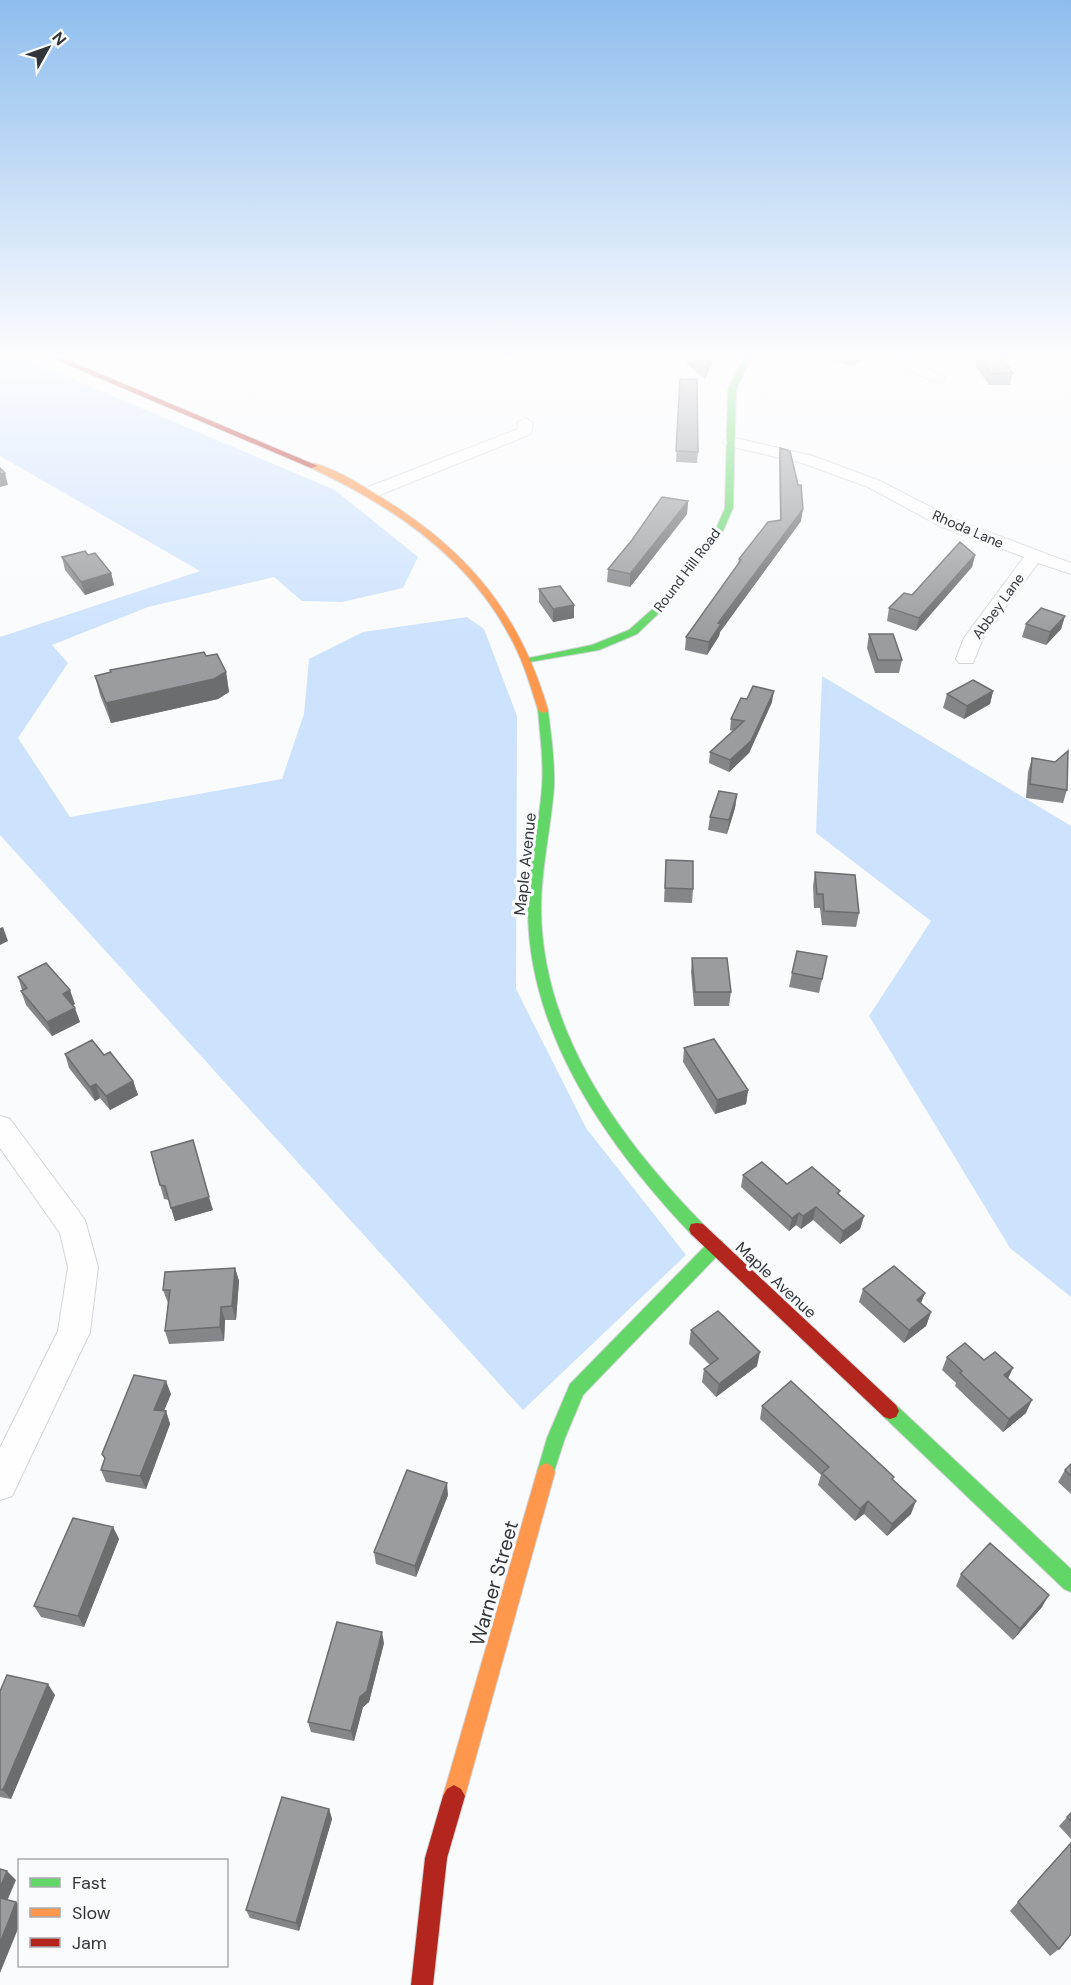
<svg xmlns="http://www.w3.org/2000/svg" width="1071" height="1985" viewBox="0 0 1071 1985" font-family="'DM Sans',sans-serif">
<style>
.forest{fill:#cde2fd}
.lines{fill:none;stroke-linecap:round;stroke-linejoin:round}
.street-casing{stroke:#d3d5d8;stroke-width:2}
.fast-casing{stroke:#d3d5d8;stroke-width:2}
.slow-casing{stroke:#d3d5d8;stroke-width:2}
.jam-casing{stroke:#d3d5d8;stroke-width:2}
.street{fill:#fefeff;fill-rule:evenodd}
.fast{fill:#63d668;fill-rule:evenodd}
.slow{fill:#ff974d;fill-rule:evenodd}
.jam{fill:#b3261e;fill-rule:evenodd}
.wall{fill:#848689}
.shaded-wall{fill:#6c6d6f}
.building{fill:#9a9c9f;stroke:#6c6d6f;stroke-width:1.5}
.labels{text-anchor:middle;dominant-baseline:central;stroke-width:6;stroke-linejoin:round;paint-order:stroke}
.far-street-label{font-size:14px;fill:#32363b;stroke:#f9fbfd}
.street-label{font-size:16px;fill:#32363b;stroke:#f9fbfd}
.near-street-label{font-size:20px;fill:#32363b;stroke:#f9fbfd}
</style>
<rect width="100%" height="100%" fill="#fafbfc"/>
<path class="forest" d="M0,359H25L335,490L418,557L403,588L342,602L302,601L274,577L148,607L52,645L68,663L18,738L70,817L282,779L304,714L309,659L363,632L467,617L484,629L517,716L516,989L586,1128L686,1255L523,1410L0,835V637L200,571L0,456Z
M822,676L1071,826V1297L1010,1248L869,1016L931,921L816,833Z"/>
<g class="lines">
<defs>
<path id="street" d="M889,359H908L945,378L943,381H933Z
M525,418L533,423L531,434L375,497L369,498L361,493L363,489L518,429L517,423Z
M731,437L813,456L880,481L954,519L1071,563V574L1038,563L983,638L973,663H959L956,659L964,638L1024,557L942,527L868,487L802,463L725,445L723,442L725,439Z
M0,1116L10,1119L85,1220L98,1267L90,1332L12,1496L0,1500V1448L58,1331L68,1267L60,1233L0,1148Z"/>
<path id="fast" d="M743,359H751L736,389L733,508L723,531L662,610L637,634L599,650L524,663V659L592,645L629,630L656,606L716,529L725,508L728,389Z
M543,707L548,710C551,736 555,761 554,787C551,828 541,868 541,909C542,1033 620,1139 703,1224L705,1229L703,1234L697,1235L691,1234C608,1146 528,1035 528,909C528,868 539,828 542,787C544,761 540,736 538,710Z
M716,1239L722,1241L724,1246L722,1251L583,1395L565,1438L552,1478L546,1481L540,1478L537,1472L547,1438L570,1384L710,1241Z
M890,1403L896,1405L1071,1569V1592L1064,1589L884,1417L881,1411L884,1405Z"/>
<path id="slow" d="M314,463C340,471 365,487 387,501C471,554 520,615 548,710L547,712L543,713L538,710C530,684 522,657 508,633C466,555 389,504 311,468L310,466Z
M546,1463L552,1466L555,1472L465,1796L461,1803L454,1807L447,1803L443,1796L537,1472L540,1466Z"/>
<path id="jam" d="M54,359H65L318,466L311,468Z
M697,1223L703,1224L896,1405L899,1411L896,1417L890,1419L884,1417L691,1234L689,1229L691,1224Z
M454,1785L461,1789L465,1796L447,1858L433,1985H411L425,1858L443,1796L447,1789Z"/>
</defs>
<use href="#street" class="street-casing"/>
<use href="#fast" class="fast-casing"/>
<use href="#slow" class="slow-casing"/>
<use href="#jam" class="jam-casing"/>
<use href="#street" class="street"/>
<use href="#fast" class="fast"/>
<use href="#slow" class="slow"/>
<use href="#jam" class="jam"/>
</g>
<path class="wall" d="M614,359H628L624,362Z
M687,359H714L705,379L687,365Z
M829,359H865L851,366Z
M976,359H1003L1013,373L1010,385H989L975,365Z
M680,379L698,452L697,463L676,462Z
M780,448L801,521L720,632L719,636L707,655L685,650L686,637L738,564L739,559L780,521L779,460Z
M688,501L687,514L630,587L607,582L608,569Z
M88,555L111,573L114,585L85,595L65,570L62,557Z
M975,555L972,567L916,631L887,621L889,608L912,595Z
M539,589L574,605V618L553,622L539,602Z
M1065,616L1061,629L1046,645L1022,637L1026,624Z
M869,634L902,660L899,673H875L867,648Z
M206,656L226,672L229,692L218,699L111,723L100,695L95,676Z
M993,691L990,704L964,719L943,708L947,694Z
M772,702L749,753L729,772L709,763L710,752L733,731L730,730L731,719Z
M1032,758L1067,790L1063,803L1026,798L1028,772Z
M737,794L735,808L727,834L708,830L710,817Z
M666,860L693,889L692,903L664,902Z
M815,872L859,913L856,927L822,925L820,908H814L813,886Z
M827,956L819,993L789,987L792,973Z
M692,958L731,992L729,1006H694L691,972Z
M18,977L75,1004L73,1005L80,1022L52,1036L26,1005L21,991L22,990Z
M684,1048L748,1090L746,1104L715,1114L683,1062Z
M65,1054L104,1055L133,1081L138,1095L110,1110L100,1098L95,1101L69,1068Z
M151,1152L213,1210L175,1221L169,1200L164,1199Z
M743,1175L787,1184L840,1191L839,1194L864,1216L860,1229L840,1244L813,1220L801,1229L796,1225L789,1231L741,1187Z
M235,1268L239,1281L236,1320H225L224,1341L169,1344L165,1331L168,1303L163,1290Z
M863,1289L921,1304L931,1312L926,1326L904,1343L859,1302Z
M691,1330L757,1366L716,1397L702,1382L704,1369L710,1365L689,1344Z
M947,1357L984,1360L1026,1413L1003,1432L955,1386L956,1383L942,1370Z
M171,1394L164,1411H166L170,1424L146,1489L106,1482L101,1470L105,1460L102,1454Z
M762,1406L893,1480L911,1514L887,1536L864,1514L855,1521L818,1485L821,1475L760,1419Z
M1071,1464V1494L1058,1482L1065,1470Z
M448,1495L416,1577L376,1564L374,1552Z
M113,1527L119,1539L84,1627L41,1617L34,1606Z
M961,1574L1042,1607L1013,1640L956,1586Z
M384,1643L369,1702L363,1707L354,1741L311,1732L308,1722Z
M0,1691L55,1695L11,1799L0,1797Z
M329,1809L332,1819L299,1931L250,1918L246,1910Z
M1071,1813V1839L1059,1826Z
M1071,1842L1059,1949L1050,1956L1010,1911Z"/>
<path class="shaded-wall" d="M710,359H714L705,379V370Z
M853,359H865L851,366Z
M5,473L8,485L0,487V474Z
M688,501L687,514L630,587V574Z
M803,509L801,521L720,632L719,636L707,655L709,642L718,623Z
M975,555L972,567L916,631L919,618Z
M111,573L114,585L85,595L81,582Z
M574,605V618L553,622V609Z
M1065,616L1061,629L1046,645L1050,632Z
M226,672L229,692L218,699L111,723L106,703Z
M774,691L772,702L749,753L729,772L730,760Z
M993,691L990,704L964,719L967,706Z
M737,794L735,808L727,834L729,820Z
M3,927L8,941L0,945V928Z
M70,990L75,1004L68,1008L63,994Z
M75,1008L80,1022L52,1036L47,1022Z
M133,1081L138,1095L110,1110L106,1096Z
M96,1084L100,1098L95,1101L90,1087Z
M748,1090L746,1104L715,1114L717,1100Z
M209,1197L213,1210L175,1221L171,1208Z
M816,1207L813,1220L801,1229L803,1216Z
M799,1213L796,1225L789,1231L792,1218Z
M864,1216L860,1229L840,1244L843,1231Z
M235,1268L239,1281L236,1320L232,1306Z
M925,1293L920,1306L917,1300Z
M221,1307L225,1320L224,1341L220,1327Z
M931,1312L926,1326L904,1343L909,1330Z
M760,1352L757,1366L716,1397L719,1384Z
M1013,1368L1007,1381L1004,1375Z
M166,1381L171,1394L159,1422L154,1410Z
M1032,1400L1026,1413L1003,1432L1009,1419Z
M166,1411L170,1424L146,1489L140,1476Z
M447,1483L448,1495L416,1577L415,1566Z
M868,1501L864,1514L855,1521L860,1509Z
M916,1501L911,1514L887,1536L892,1524Z
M113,1527L119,1539L84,1627L78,1616Z
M1049,1595L1042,1607L1013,1640L1020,1629Z
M382,1632L384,1643L369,1702L363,1707L354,1741L351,1731L360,1697Z
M48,1684L55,1695L11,1799L3,1790Z
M329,1809L332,1819L299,1931L296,1923Z
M7,1871L16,1880L5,1906L0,1901V1888Z
M16,1902L20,1905V1924L0,1973V1943Z"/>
<path class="building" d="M691,359H710L705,370Z
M981,359H1003L1013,373L991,374Z
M680,379H697L698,452L676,451Z
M780,448L790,451L798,485H801L803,509L718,623L721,624L709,642L686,637L741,560L739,559L768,522L781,520Z
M0,468L5,473L0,474Z
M662,497L688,501L630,574L608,569L632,540Z
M960,542L975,555L919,618L889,608L904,593L912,595Z
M85,551L88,555L95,553L111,573L81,582L62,557Z
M560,586L574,605L553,609L539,589Z
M1041,608L1065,616L1050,632L1026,624Z
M869,634H893L902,660H878Z
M204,652L206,656L217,654L226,672L214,679L106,703L95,676L111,672L110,670Z
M973,680L993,691L967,706L947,694Z
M753,686L774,691L751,741L730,760L710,752L744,721L731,719L741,698L747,699Z
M1068,751L1067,790L1030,784L1032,758L1055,762Z
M719,791L737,794L729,820L710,817Z
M666,860L693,861V889L665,888Z
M815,872L855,875L859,913L824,911L823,894H817Z
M797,951L827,956L822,979L792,973Z
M692,958H727L731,992H695Z
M46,963L70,990L63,994L75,1008L47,1022L21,991L27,988L18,977Z
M714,1039L748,1090L717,1100L684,1048Z
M92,1040L104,1055L110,1052L133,1081L106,1096L96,1084L90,1087L65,1054Z
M193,1140L209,1197L171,1208L165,1186L160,1185L151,1152Z
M762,1162L787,1184L812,1167L840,1191L837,1193L864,1216L843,1231L816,1207L803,1216L799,1213L792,1218L743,1175Z
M894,1266L925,1293L917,1300L931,1312L909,1330L863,1289Z
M235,1268L232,1306L221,1307L220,1327L165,1331L170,1290H163L165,1272Z
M718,1311L760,1352L719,1384L704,1369L718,1359L691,1330Z
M965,1343L984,1360L995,1352L1013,1368L1004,1375L1032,1400L1009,1419L960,1373L962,1371L947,1357Z
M134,1375L166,1381L154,1410L166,1411L140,1476L101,1470L105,1458L102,1454Z
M791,1381L894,1477L892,1479L916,1501L892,1524L868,1501L860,1509L822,1473L829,1467L762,1406Z
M1071,1464V1476L1065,1470Z
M407,1470L447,1483L415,1566L374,1552Z
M73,1518L113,1527L78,1616L34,1606Z
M990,1543L1049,1595L1020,1629L961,1574Z
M337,1622L382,1632L367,1691L360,1697L351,1731L308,1722Z
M7,1675L48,1684L3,1790L0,1789V1691Z
M282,1797L329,1809L296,1923L246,1910Z
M1071,1813V1821L1067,1817Z
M1071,1843V1934L1059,1949L1018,1902Z
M0,1869L7,1871L0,1888Z
M0,1898L16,1902L0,1943Z"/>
<linearGradient id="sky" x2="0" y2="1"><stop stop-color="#8ebdee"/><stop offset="0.56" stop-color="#fdfdfe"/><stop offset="1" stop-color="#fdfdfe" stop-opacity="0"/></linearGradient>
<rect width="1071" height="637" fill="url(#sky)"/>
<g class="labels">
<g class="far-street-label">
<text transform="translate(968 529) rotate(23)">Rhoda Lane</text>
<text transform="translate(687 570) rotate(-53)">Round Hill Road</text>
<text transform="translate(998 606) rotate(-54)">Abbey Lane</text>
</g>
<g class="street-label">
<text transform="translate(525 864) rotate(-84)">Maple Avenue</text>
<text transform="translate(776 1280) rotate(43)">Maple Avenue</text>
</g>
<g class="near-street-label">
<text transform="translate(494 1583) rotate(-74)">Warner Street</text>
</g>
</g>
<rect x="18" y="1859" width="210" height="108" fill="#f9fbfd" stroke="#a9acaf" stroke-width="1.5"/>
<rect x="30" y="1878" width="30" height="9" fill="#63d668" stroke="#a9acaf" stroke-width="1.5"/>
<text x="72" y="1889" font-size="18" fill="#32363b">Fast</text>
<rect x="30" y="1908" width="30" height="9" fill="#ff974d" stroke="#a9acaf" stroke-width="1.5"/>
<text x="72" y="1919" font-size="18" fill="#32363b">Slow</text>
<rect x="30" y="1938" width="30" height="9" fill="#b3261e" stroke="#a9acaf" stroke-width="1.5"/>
<text x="72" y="1949" font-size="18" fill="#32363b">Jam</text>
<g transform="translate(48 48) rotate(50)" stroke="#f9fbfd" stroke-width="4.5" paint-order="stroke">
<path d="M0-4.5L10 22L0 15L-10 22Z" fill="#32363b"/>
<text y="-9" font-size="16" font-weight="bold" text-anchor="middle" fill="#32363b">N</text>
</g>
</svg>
